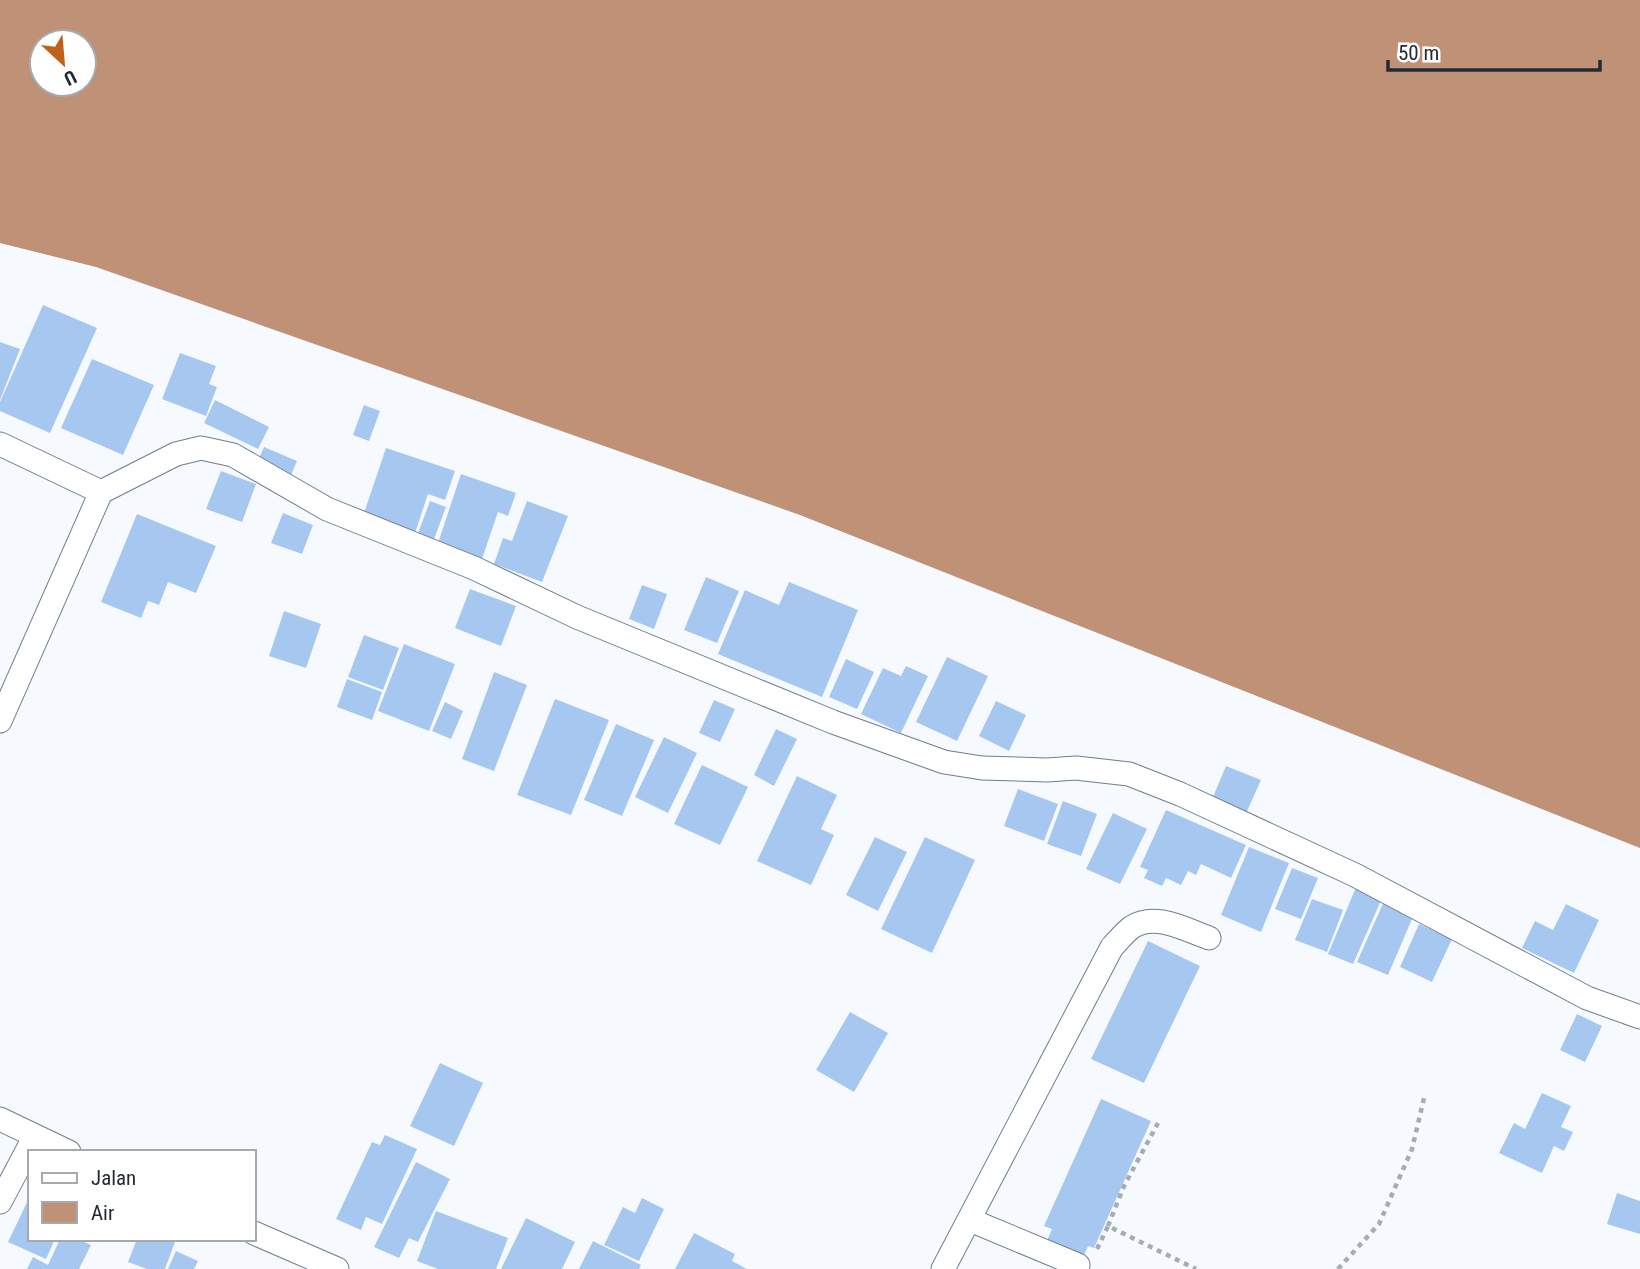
<svg xmlns="http://www.w3.org/2000/svg" width="1640" height="1269" viewBox="0 0 1640 1269" font-family="'Roboto Condensed',sans-serif">
<style>
.water{fill:#bf9176;fill-rule:evenodd}
.building{fill:#a6c8f0}
.lines{fill:none;stroke-linecap:round;stroke-linejoin:round}
.minor-casing{stroke:#6e7d90;stroke-width:25}
.path{stroke:#a7acb2;stroke-width:4.5;stroke-dasharray:5 5;stroke-linecap:butt}
.minor{stroke:#fff;stroke-width:23}
</style>
<rect width="100%" height="100%" fill="#f6fafe"/>
<path class="water" d="M0,0H1640V848L800,515L96,267L0,243ZM42,42H84V84H42Z"/>
<path class="building" d="M43,305L97,328L50,433L0,411V402Z
M0,342L20,349L0,400Z
M180,353L216,366L209,384L217,387L206,416L162,399Z
M92,359L154,385L123,455L61,428Z
M215,400L269,427L258,449L204,423Z
M364,405L380,411L369,441L353,435Z
M264,447L297,461L289,480L256,465Z
M386,448L455,471L445,500L428,494L414,536L362,519Z
M221,471L256,484L242,522L206,509Z
M461,474L516,493L508,516L498,512L482,559L438,543Z
M430,501L446,507L433,542L417,536Z
M527,501L568,516L542,582L494,564L503,538L512,541Z
M283,513L313,525L302,554L271,543Z
M137,514L216,546L196,593L168,582L159,605L148,601L141,618L101,602Z
M706,577L739,591L717,643L684,630Z
M789,582L858,610L822,697L718,654L745,590L779,605Z
M642,585L667,594L654,629L629,619Z
M470,589L516,606L501,646L455,628Z
M284,611L321,624L306,668L269,656Z
M364,635L399,648L383,690L348,677Z
M404,644L455,664L429,731L378,711Z
M947,657L988,676L957,741L916,722Z
M846,659L874,672L857,709L829,697Z
M906,666L928,676L901,733L861,714L883,668L901,676Z
M494,672L527,685L494,771L462,759Z
M347,679L382,692L372,720L337,707Z
M555,699L609,720L571,815L517,795Z
M714,700L735,709L720,742L699,733Z
M996,701L1026,715L1009,751L979,736Z
M445,702L463,711L451,739L432,731Z
M616,724L654,740L622,816L584,800Z
M776,729L797,739L774,786L754,775Z
M664,737L697,753L668,813L635,797Z
M702,765L748,787L720,845L674,824Z
M1226,766L1261,780L1244,818L1210,804Z
M797,776L837,795L821,829L834,835L811,885L757,861Z
M1018,789L1058,804L1044,841L1004,826Z
M1063,801L1097,814L1081,856L1047,844Z
M1166,810L1246,845L1231,878L1201,864L1196,875L1188,871L1181,885L1166,878L1162,886L1144,878L1148,870L1140,867Z
M1113,813L1147,829L1120,884L1086,869Z
M875,837L907,852L878,911L846,895Z
M925,837L975,860L932,953L881,929Z
M1249,847L1289,863L1261,932L1221,915Z
M1292,868L1318,878L1301,919L1275,909Z
M1357,885L1383,896L1353,964L1328,954Z
M1312,899L1343,910L1327,952L1295,940Z
M1385,899L1415,912L1388,975L1357,962Z
M1566,904L1599,920L1574,973L1522,948L1535,921L1553,930Z
M1419,924L1452,939L1432,982L1400,967Z
M1148,941L1200,966L1144,1083L1091,1059Z
M850,1012L888,1033L854,1092L816,1070Z
M1577,1014L1602,1026L1585,1062L1560,1050Z
M440,1063L483,1083L454,1146L410,1126Z
M1542,1093L1571,1106L1561,1127L1573,1132L1564,1151L1554,1146L1542,1173L1499,1153L1514,1123L1525,1129Z
M1101,1099L1151,1121L1094,1248L1088,1246L1082,1259L1046,1243L1052,1229L1044,1226Z
M385,1135L417,1149L382,1224L366,1217L361,1230L336,1219L372,1142L380,1145Z
M416,1162L450,1179L418,1242L409,1238L399,1258L374,1247Z
M1617,1193L1640,1201V1234L1607,1224Z
M30,1196V1239H55L46,1259L8,1242Z
M642,1198L664,1209L639,1261L604,1245L623,1207L635,1213Z
M436,1211L508,1238L496,1269H438L417,1261Z
M526,1218L575,1242L562,1269H501Z
M694,1233L735,1254L732,1261L747,1269H675Z
M60,1239H78L91,1245L79,1269H27L33,1257L48,1265Z
M137,1239H176L165,1269H147L128,1262Z
M593,1241L641,1265L639,1269H579Z
M176,1251L198,1261L194,1269H168Z"/>
<g class="lines">
<defs>
<path id="minor" d="M0,444L101,492
M0,721L101,492L176,454L201,448L233,455L327,509L474,568L577,617L833,722L919,753L944,762L982,768L1047,770L1076,768L1129,774L1180,794L1355,875L1587,998L1640,1017
M0,1119L69,1152
M0,1202L35,1136
M970,1220L1078,1265
M254,1233L337,1269
M943,1269L1112,947C1118,941 1125,932 1132,927C1156,912 1186,930 1209,938"/>
</defs>
<use href="#minor" class="minor-casing"/>
<path class="path" d="M1108,1226L1124,1186L1158,1123
M1097,1249L1108,1226L1196,1269
M1338,1269L1379,1224L1412,1149L1425,1094"/>
<use href="#minor" class="minor"/>
</g>
<rect x="28" y="1150" width="228" height="91" fill="#ffffff" stroke="#a7aaad" stroke-width="2"/>
<rect x="42" y="1173" width="35" height="10" fill="#ffffff" stroke="#a7aaad" stroke-width="2"/>
<text x="91" y="1185" font-size="21" fill="#232a32">Jalan</text>
<rect x="42" y="1202" width="35" height="21" fill="#bf9176" stroke="#a7aaad" stroke-width="2"/>
<text x="91" y="1220" font-size="21" fill="#232a32">Air</text>
<g transform="translate(63 63) rotate(154)"><circle r="33" fill="#ffffff" stroke="#a7aaad" stroke-width="2"/>
<path d="M0-5L12 26L0 18L-12 26Z" fill="#c06119"/>
<text y="-10" font-size="19" font-weight="bold" text-anchor="middle" fill="#232a32">U</text>
</g>
<path d="M1388 60v10h212v-10" fill="none" stroke="#232a32" stroke-width="3.5"/>
<text x="1398" y="60" font-size="21" fill="#232a32" stroke="#ffffff" stroke-width="5" paint-order="stroke">50 m</text>
</svg>
